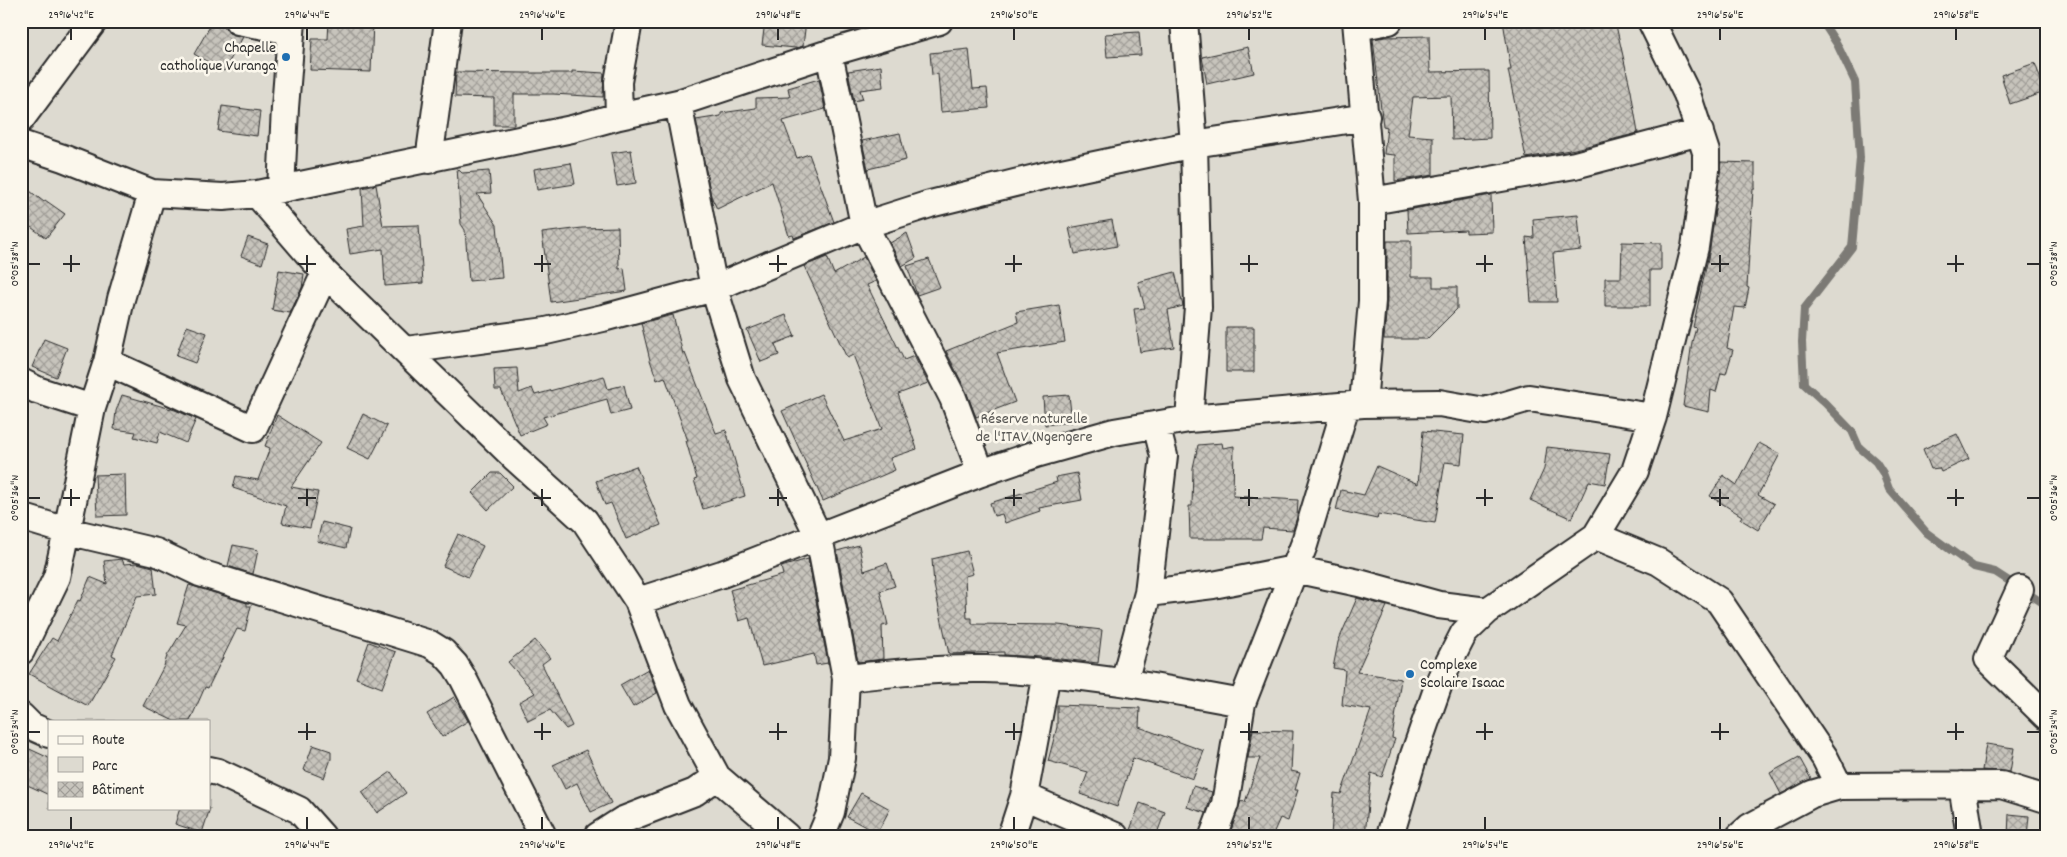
<svg xmlns="http://www.w3.org/2000/svg" width="2067" height="857" viewBox="0 0 2067 857" font-family="Dekko,sans-serif">
<style>
.green{fill:#dddad0;stroke:#84827e;fill-rule:evenodd}
.lines{fill:none;stroke-linecap:round;stroke-linejoin:round}
.stream{stroke:#7b7a75;stroke-width:8}
.building{fill:url(#building-cross-hatch);stroke:#2b2b2b}
.street-casing{stroke:#2b2b2b;stroke-width:30}
.street{stroke:#fbf7ec;stroke-width:26}
.ticks{fill:none;stroke:#2b2b2b;stroke-width:2}
.poi-dot{fill:#1f6fb2;stroke:#fbf7ec;stroke-width:2}
.labels{text-anchor:middle;dominant-baseline:central;stroke-width:5;stroke-linejoin:round;paint-order:stroke}
.poi-label{font-size:16px;fill:#2b2b2b;stroke:#fbf7ec;text-anchor:end}
.park-label{font-size:16px;fill:#585754;stroke:#fbf7ec}
.neatline{fill:none;stroke:#2b2b2b;stroke-width:2}
.ticks-label{font-size:12px;text-anchor:middle;fill:#2b2b2b}
</style>
<defs>
<pattern id="building-cross-hatch" width="8" height="8" patternUnits="userSpaceOnUse" patternTransform="scale(1.25)"><rect width="8" height="8" fill="#c7c4bc"/><path d="M0 0l8 8M0 8l8-8" fill="none" stroke="#a29f99"/></pattern>
</defs>
<rect width="100%" height="100%" fill="#fbf7ec"/>
<filter id="ink" filterUnits="userSpaceOnUse"><feTurbulence type="fractalNoise" baseFrequency=".02" numOctaves="2"/><feDisplacementMap in="SourceGraphic" scale="10" xChannelSelector="R" yChannelSelector="G"/><feConvolveMatrix kernelMatrix="1 2 1 2 8 2 1 2 1" color-interpolation-filters="sRGB"/></filter>
<g filter="url(#ink)">
<path class="green" d="M21,21H2046V836H21ZM49,721H209V808H49Z"/>
<g class="lines">
<path class="stream" d="M1822,21L1837,44L1855,82L1860,158L1852,247L1804,309L1802,342L1804,384L1825,403L1852,431L1859,447L1876,462L1883,473L1889,489L1927,533L1974,567L1995,572L2046,605"/>
</g>
<path class="building" d="M213,21H218L224,25L229,33L243,37L224,71L194,54Z
M329,21H373L371,72L310,70L312,39H328Z
M765,21H806L803,46L796,48L762,45Z
M1503,21H1615L1631,91L1638,133L1575,149L1526,158L1508,70H1511Z
M1139,32L1141,55L1107,57L1105,34Z
M1429,36L1430,72L1489,71L1490,138L1452,140L1451,96L1413,97L1408,135L1433,137V175L1395,181V155L1384,154L1387,127L1383,126L1373,39L1385,37Z
M1248,47L1254,73L1207,84L1202,57Z
M969,49L973,89L987,88L989,108L941,112L938,74L932,75L930,53Z
M2035,63L2045,92L2010,104L2001,75Z
M881,66L883,87L860,90L863,99L854,101L848,71Z
M572,71L604,73L603,97L553,94H514V125H494V98L455,97L456,72L525,73H572Z
M819,79L825,109L783,121L797,158L809,154L834,222L794,238L793,235L789,236L772,182L717,209L711,196L696,120L721,116V113L756,108V98L790,97L788,88Z
M222,106L260,111L257,136L218,131Z
M900,133L906,160L868,169L862,141Z
M631,150L636,183L617,186L611,153Z
M1721,162L1755,163V189H1753L1747,287L1749,288L1745,308L1734,307L1727,348L1733,350L1726,374L1721,373L1716,392L1711,390L1709,412L1683,406L1692,342L1696,328L1693,327L1710,249Z
M571,163L575,184L537,190L534,169Z
M457,168L462,173L489,171L491,193L477,194L497,225L502,278L469,281L465,230L461,224Z
M21,184L44,202L45,200L65,214L46,238L21,220Z
M376,185L383,226L419,225L423,283L385,286L383,249L350,254L346,229L364,226L362,188Z
M1491,195L1492,232L1466,233V230L1408,233L1407,210Z
M1578,215L1581,250L1553,253L1557,302H1531L1526,237L1534,238L1533,219Z
M1112,220L1117,246L1075,254L1069,228Z
M618,227L619,269L624,268L627,291L551,302L542,233L582,228Z
M907,233L916,258L902,266L890,243Z
M248,237L268,244L262,264L241,256Z
M1387,241H1411V277H1433V287H1457V309L1427,339H1384L1387,301Z
M1622,242L1661,243V270H1650V306H1605V278H1621Z
M827,257L834,274L864,257L876,281L867,285L904,360L914,356L928,383L898,394L917,449L890,458L895,470L823,501L782,411L821,394L844,441L882,429L853,355L847,358L804,266Z
M929,259L940,287L917,295L907,266Z
M279,270L304,274L302,288L290,313L272,310Z
M1175,272L1183,306L1168,310L1174,347L1140,352L1134,309L1145,308L1138,282Z
M1059,305L1065,342L997,353L1015,402L976,417L966,391L946,351L1018,322L1016,312Z
M673,315L683,354L685,353L716,433L726,430L745,496L703,509L694,480L697,479L686,441H688L665,377L657,380L650,360L641,323Z
M786,315L795,336L775,344L779,355L761,362L747,330Z
M187,326L207,333L195,363L176,356Z
M1226,327H1254V372H1226Z
M44,339L67,348L56,377L32,367Z
M517,368L519,393L532,388L535,395L604,376L608,389L624,385L630,410L611,415L607,399L543,417L547,424L520,435L501,390H495L494,369Z
M122,395L175,410L196,419L186,443L160,432L157,443L134,437L136,432L114,429L116,411Z
M1069,395L1072,422L1045,425L1043,397Z
M363,414L387,426L370,459L347,448Z
M277,415L321,443L291,487L318,492L310,528L282,523L286,506L233,488L236,476L258,480L270,448L265,446Z
M1423,431L1464,435L1461,464L1445,462L1435,523L1378,514L1377,519L1336,510L1341,490L1364,495L1377,466L1418,484Z
M1957,434L1969,459L1941,472L1939,468L1931,469L1923,449Z
M1222,443L1223,448L1234,446L1233,496L1298,500L1297,517L1293,530L1263,528L1261,539H1190L1189,506H1192L1193,468L1198,445Z
M1759,443L1780,454L1758,495L1774,504L1758,530L1740,519L1742,516L1710,496L1723,475L1737,485Z
M1547,447L1610,454L1605,484L1589,481L1572,519L1530,500L1544,469Z
M636,466L661,525L626,539L611,503L605,505L596,481Z
M492,473H500L513,486L488,510L472,493Z
M1077,473L1082,500L1039,508L1040,511L1005,523L1002,514L994,516L990,503L1057,482L1056,477Z
M125,474L126,515L97,516L95,475Z
M322,522L350,529L346,548L317,541Z
M458,534L483,546L468,577L443,566Z
M233,545L258,550L253,574L228,566Z
M859,545L864,571L887,563L895,586L880,591L888,625L882,626L883,659L858,662L837,551Z
M967,551L973,574L965,576L967,618H972V624L1058,625L1102,630L1098,663L1042,657L1004,655V652L949,654L934,585L932,559Z
M122,559L124,564L137,563L153,567L156,594L137,596L112,655L116,657L88,706L29,674L52,638L57,641L78,600L80,601L90,577L107,584L104,561Z
M808,559L828,663L816,665L814,654L762,666L749,618L739,621L730,590L783,575L781,567Z
M189,585L247,603V606H251L245,631L237,629L208,688L205,687L190,721H174L143,706L164,666L167,656L186,625L177,623Z
M1357,598L1387,606L1357,672L1401,679L1392,738L1395,739L1382,777L1371,773L1365,836H1331L1334,793L1341,794L1371,710L1342,705L1345,670L1333,668L1338,642Z
M535,640L550,658L542,664L572,726L566,729L550,710L528,721L519,702L535,693L508,662Z
M369,642L396,652L382,688L356,678Z
M648,669L657,693L633,707L620,685Z
M454,697L468,721L442,737L427,714Z
M1057,705L1140,708L1139,727L1204,751L1193,779L1133,758L1117,807L1080,794L1088,772L1048,761L1057,727Z
M1253,730L1293,731L1291,771L1300,773L1295,790H1298L1288,821L1280,818L1272,836H1229L1241,801L1245,802L1260,758H1248Z
M1986,744L2014,748L2010,772L1982,770Z
M21,745L49,758V795L21,782Z
M313,745L331,751V759L324,778L304,770Z
M586,750L611,803L591,812L577,783L565,789L553,765Z
M1799,757L1811,779L1781,794L1770,773Z
M391,772L406,793L377,813L362,792Z
M1193,786L1212,792L1206,813L1187,807Z
M861,793L890,809L877,833L847,817Z
M1140,803L1165,812L1156,836H1145L1130,830Z
M180,808H210L202,833L175,824Z
M2009,814L2029,816L2027,836H2008Z"/>
<g class="lines">
<defs>
<path id="street" d="M238,21L291,31
M1184,21L1194,144L1198,307L1189,419
M1356,21L1372,201V301L1363,404
M1357,27L1389,21
M829,53L864,225L953,398L981,473
M678,103L714,288L742,379L819,537L846,678L842,758L831,812L821,836
M619,116L618,82L629,21
M21,119L94,21
M21,144L63,158L152,193L223,197L257,194L572,129L619,116L678,103L829,53L939,21
M429,160L448,21
M281,189L285,108L292,21
M152,193L121,299L107,362L92,408L67,531L156,552L200,573L430,644L443,652L455,665L463,678L543,836
M257,194L325,273L514,457L585,521L638,601L678,705L717,777L786,836
M1372,201L1575,165L1700,132
M406,350L546,331L603,318L714,288L864,225L930,204L1043,176L1194,144L1366,117
M107,362L253,429L325,273
M21,382L37,390L92,408
M1156,425L1164,456L1148,593L1213,585L1294,569L1359,583L1439,605L1487,611
M21,517L67,531L57,577L21,651
M1596,536L1659,562L1719,601L1825,758L1839,786
M2020,589L1988,659L2046,716
M638,601L722,574L981,473L1036,454L1114,432L1189,419L1363,404L1439,403L1485,411L1529,398L1653,417
M846,678C893,673 939,668 986,669C1072,672 1157,687 1242,703L1304,545L1346,406
M1124,682L1148,593
M21,716L31,726L49,734
M209,770L218,772L299,810L322,836
M1962,785L1970,836
M1024,796L1115,836
M598,836L623,820L695,792L717,777
M1011,836L1024,796L1047,673
M1213,836L1225,804L1242,703
M1390,836L1414,755L1441,678L1464,633L1487,611L1596,536L1635,471L1653,417L1695,247L1706,170V152L1687,94L1651,21
M1740,836L1750,827L1812,794L1839,786L2001,785L2046,799"/>
</defs>
<use href="#street" class="street-casing"/>
<use href="#street" class="street"/>
</g>
</g>
<path class="ticks" d="M71,28V40M307,28V40M542,28V40M778,28V40M1014,28V40M1249,28V40M1485,28V40M1720,28V40M1956,28V40M71,255V272M307,255V272M542,255V272M778,255V272M1014,255V272M1249,255V272M1485,255V272M1720,255V272M1956,255V272M28,264H40M63,264H80M298,264H316M534,264H551M769,264H787M1005,264H1022M1240,264H1258M1476,264H1493M1711,264H1729M1947,264H1964M2027,264H2040M71,489V506M307,489V506M542,489V506M778,489V506M1014,489V506M1249,489V506M1485,489V506M1720,489V506M1956,489V506M28,498H40M63,498H80M298,498H316M534,498H551M769,498H787M1005,498H1022M1240,498H1258M1476,498H1493M1711,498H1729M1947,498H1964M2027,498H2040M307,723V740M542,723V740M778,723V740M1014,723V740M1249,723V740M1485,723V740M1720,723V740M1956,723V740M28,732H40M298,732H316M534,732H551M769,732H787M1005,732H1022M1240,732H1258M1476,732H1493M1711,732H1729M1947,732H1964M2027,732H2040M71,817V830M307,817V830M542,817V830M778,817V830M1014,817V830M1249,817V830M1485,817V830M1720,817V830M1956,817V830"/>
<g class="poi-dot">
<circle cx="286" cy="57" r="5"/>
<circle cx="1410" cy="674" r="5"/>
</g>
<g class="labels">
<g class="poi-label">
<text x="276" y="48">Chapelle<tspan x="276" dy="18">catholique Vuranga</tspan></text>
<text x="1420" y="665" text-anchor="start">Complexe<tspan x="1420" dy="18">Scolaire Isaac</tspan></text>
</g>
<g class="park-label">
<text x="1034" y="419">Réserve naturelle<tspan x="1034" dy="18">de l'ITAV (Ngengere</tspan></text>
</g>
</g>
<rect width="2067" height="857" fill="none" stroke="#fbf7ec" stroke-width="55"/>
<rect x="48" y="720" width="162" height="90" fill="#fbf7ec" stroke="#a8a59f"/>
<rect x="58" y="736" width="25" height="8" fill="#fbf7ec" stroke="#a8a59f"/>
<text x="92" y="744" font-size="15" fill="#2b2b2b">Route</text>
<rect x="58" y="757" width="25" height="15" fill="#dddad0" stroke="#a8a59f"/>
<text x="92" y="770" font-size="15" fill="#2b2b2b">Parc</text>
<rect x="58" y="782" width="25" height="15" fill="url(#building-cross-hatch)" stroke="#a8a59f"/>
<text x="92" y="794" font-size="15" fill="#2b2b2b">Bâtiment</text>
<rect x="28" y="28" width="2012" height="802" class="neatline"/>
<g class="ticks-label">
<text x="71" y="18">29°16'42"E</text>
<text x="307" y="18">29°16'44"E</text>
<text x="542" y="18">29°16'46"E</text>
<text x="778" y="18">29°16'48"E</text>
<text x="1014" y="18">29°16'50"E</text>
<text x="1249" y="18">29°16'52"E</text>
<text x="1485" y="18">29°16'54"E</text>
<text x="1720" y="18">29°16'56"E</text>
<text x="1956" y="18">29°16'58"E</text>
<text transform="translate(14 264) rotate(-90)" y="4">0°05'38"N</text>
<text transform="translate(2053 264) rotate(-90)" y="4">0°05'38"N</text>
<text transform="translate(14 498) rotate(-90)" y="4">0°05'36"N</text>
<text transform="translate(2053 498) rotate(-90)" y="4">0°05'36"N</text>
<text transform="translate(14 732) rotate(-90)" y="4">0°05'34"N</text>
<text transform="translate(2053 732) rotate(-90)" y="4">0°05'34"N</text>
<text x="71" y="848">29°16'42"E</text>
<text x="307" y="848">29°16'44"E</text>
<text x="542" y="848">29°16'46"E</text>
<text x="778" y="848">29°16'48"E</text>
<text x="1014" y="848">29°16'50"E</text>
<text x="1249" y="848">29°16'52"E</text>
<text x="1485" y="848">29°16'54"E</text>
<text x="1720" y="848">29°16'56"E</text>
<text x="1956" y="848">29°16'58"E</text>
</g>
</svg>
